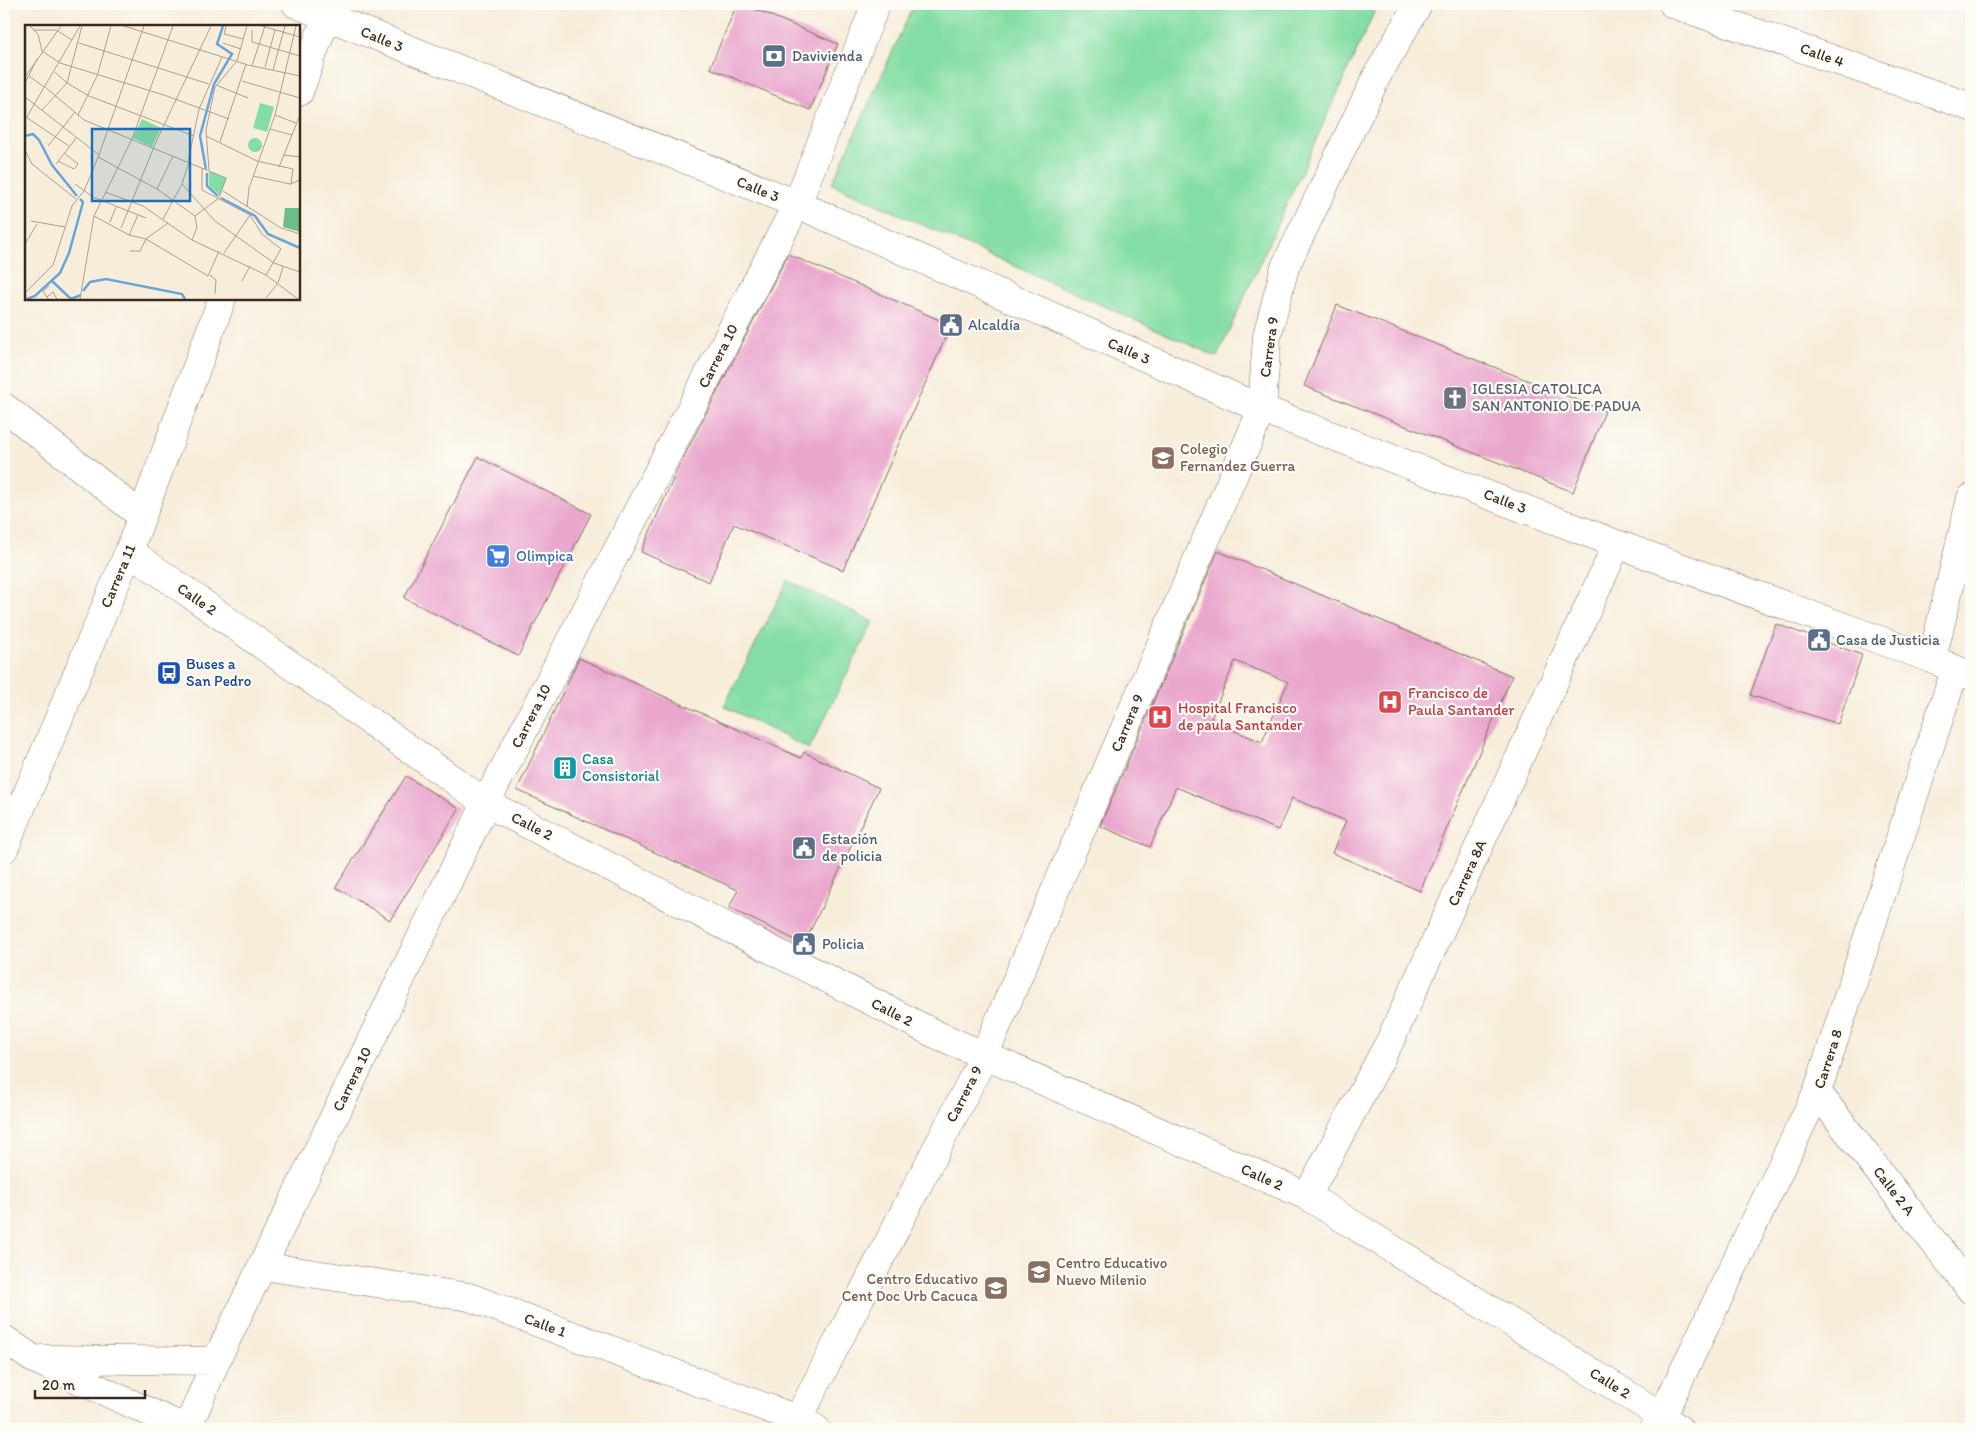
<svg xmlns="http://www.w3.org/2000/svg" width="1975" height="1433" viewBox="0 0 1975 1433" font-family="Itim,sans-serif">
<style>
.green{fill:#84dea3;stroke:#608460}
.building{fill:#eaa7ce;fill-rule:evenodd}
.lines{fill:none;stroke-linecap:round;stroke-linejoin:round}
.minor-casing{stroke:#7d6e60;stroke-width:29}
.minor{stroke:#fff;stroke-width:28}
.labels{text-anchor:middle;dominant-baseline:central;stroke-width:4.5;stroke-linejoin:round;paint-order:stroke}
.street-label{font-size:15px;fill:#3b2a1e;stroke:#fdfcf7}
.service-label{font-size:15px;fill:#4e5e75;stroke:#fdfcf7;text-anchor:start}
.worship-label{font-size:15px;fill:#5b616d;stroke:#fdfcf7;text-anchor:start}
.education-label{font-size:15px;fill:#785e54;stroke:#fdfcf7;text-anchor:start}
.shop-label{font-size:15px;fill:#366cbe;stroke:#fdfcf7;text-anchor:start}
.transit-label{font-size:15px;fill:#164399;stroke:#fdfcf7;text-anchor:start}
.health-label{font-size:15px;fill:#be3a42;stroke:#fdfcf7;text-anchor:start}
.culture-label{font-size:15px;fill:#0d838f;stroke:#fdfcf7;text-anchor:start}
.inset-river{fill:none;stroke:#68a5da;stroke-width:2.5}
.inset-road{fill:none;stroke:#ac9f8f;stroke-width:1}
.view{fill:#1f6fb2;fill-opacity:0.15;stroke:#1f6fb2;stroke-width:2.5}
.inset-edge{fill:none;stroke:#3b2a1e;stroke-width:2.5}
</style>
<rect width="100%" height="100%" fill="#fdfcf7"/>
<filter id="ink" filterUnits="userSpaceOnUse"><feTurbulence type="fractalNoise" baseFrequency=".02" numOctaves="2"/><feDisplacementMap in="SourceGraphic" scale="10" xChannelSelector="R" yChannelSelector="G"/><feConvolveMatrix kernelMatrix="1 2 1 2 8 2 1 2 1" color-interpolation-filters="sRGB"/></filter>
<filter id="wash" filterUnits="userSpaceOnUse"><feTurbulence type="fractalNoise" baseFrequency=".0096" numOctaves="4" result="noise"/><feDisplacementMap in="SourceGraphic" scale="20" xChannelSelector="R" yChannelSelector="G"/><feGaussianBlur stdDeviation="1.12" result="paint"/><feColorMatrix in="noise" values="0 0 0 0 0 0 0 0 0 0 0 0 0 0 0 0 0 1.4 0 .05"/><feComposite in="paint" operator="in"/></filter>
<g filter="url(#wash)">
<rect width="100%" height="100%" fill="#f7edda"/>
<path class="green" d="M914,4H1378L1217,357L832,184Z
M788,580L873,622L809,749L724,706Z"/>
<g id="blocks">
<path class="building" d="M737,4H743L838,44L810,110L710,68Z
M788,254L951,325L843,570L734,524L709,582L641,552L679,466Z
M1337,305L1605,411L1573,492L1304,386Z
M478,457L591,514L518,656L404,598Z
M1218,551L1512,676L1420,891L1332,853L1346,821L1292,798L1278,830L1176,787L1150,847L1100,826ZM1235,661L1288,682L1262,742L1210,721Z
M1776,624L1862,655L1838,724L1750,695Z
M579,658L801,758L804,752L879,788L804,944L729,908L738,890L517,790Z
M406,776L459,809L390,920L336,887Z"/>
</g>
</g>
<g filter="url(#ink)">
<use href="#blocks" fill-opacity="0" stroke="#7d6e60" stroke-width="1"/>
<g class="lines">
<defs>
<path id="minor" d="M296,4L797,204L1262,409L1617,544L1932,659L1971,676
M1673,4L1971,107
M299,92L331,4
M4,407L142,516
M129,551L486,803L935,1034L1307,1196L1662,1416L1679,1429
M1932,659L1971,498
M4,849L129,551L222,299
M1817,1092L1971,1290
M1307,1196L1390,1041L1617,544
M262,1266L469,1297L797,1419L816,1429
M4,1339L32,1358L186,1429
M42,1359L216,1361
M187,1429L216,1361L486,803L797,204L876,4
M793,1429L984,1056L1262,409L1267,336L1285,267L1378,74L1418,4
M1654,1429L1662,1416L1817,1092L1955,670"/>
</defs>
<use href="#minor" class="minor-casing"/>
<use href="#minor" class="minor"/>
</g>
</g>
<defs>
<symbol id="bank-square" viewBox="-11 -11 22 22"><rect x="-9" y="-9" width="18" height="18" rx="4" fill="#5c6f8a" stroke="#fdfcf7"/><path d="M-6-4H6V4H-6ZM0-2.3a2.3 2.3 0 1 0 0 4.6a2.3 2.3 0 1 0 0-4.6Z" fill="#fff"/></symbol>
<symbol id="civic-square" viewBox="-11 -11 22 22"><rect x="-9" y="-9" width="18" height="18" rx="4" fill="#5c6f8a" stroke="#fdfcf7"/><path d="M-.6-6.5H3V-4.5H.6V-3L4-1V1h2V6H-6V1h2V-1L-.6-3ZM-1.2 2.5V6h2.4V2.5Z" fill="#fff"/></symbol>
<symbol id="church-square" viewBox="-11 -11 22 22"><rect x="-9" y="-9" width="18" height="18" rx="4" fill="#6b7280" stroke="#fdfcf7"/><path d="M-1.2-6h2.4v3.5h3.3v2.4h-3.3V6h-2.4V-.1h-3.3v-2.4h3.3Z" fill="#fff"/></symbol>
<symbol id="school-square" viewBox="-11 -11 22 22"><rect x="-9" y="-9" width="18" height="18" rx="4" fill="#8d6e63" stroke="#fdfcf7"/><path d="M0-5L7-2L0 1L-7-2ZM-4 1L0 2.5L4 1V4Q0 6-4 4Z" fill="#fff"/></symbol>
<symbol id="supermarket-square" viewBox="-11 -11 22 22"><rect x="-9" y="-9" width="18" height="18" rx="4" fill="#3f7fe0" stroke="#fdfcf7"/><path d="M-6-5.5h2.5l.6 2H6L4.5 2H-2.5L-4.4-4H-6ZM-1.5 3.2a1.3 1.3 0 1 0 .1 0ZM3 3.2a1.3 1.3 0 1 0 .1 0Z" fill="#fff"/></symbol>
<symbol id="bus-square" viewBox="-11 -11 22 22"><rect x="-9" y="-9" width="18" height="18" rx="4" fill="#1a4fb4" stroke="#fdfcf7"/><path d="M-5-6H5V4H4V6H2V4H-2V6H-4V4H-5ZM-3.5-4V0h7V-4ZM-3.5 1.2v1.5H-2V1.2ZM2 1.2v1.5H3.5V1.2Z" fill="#fff"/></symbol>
<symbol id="hospital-square" viewBox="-11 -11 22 22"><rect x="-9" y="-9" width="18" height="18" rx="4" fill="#e0444e" stroke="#fdfcf7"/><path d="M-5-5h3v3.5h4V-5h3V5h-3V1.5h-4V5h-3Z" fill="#fff"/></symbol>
<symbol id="building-square" viewBox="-11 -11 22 22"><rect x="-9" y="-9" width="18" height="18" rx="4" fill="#0f9aa8" stroke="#fdfcf7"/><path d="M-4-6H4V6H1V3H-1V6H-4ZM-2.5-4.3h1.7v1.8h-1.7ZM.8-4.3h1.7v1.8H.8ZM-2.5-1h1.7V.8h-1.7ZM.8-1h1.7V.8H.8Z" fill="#fff"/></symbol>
</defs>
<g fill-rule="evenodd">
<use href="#bank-square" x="760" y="42" width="28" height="28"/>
<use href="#civic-square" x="937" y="311" width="28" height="28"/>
<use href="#church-square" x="1441" y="384" width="28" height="28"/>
<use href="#school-square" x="1149" y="444" width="28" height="28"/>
<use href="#supermarket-square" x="484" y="542" width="28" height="28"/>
<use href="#civic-square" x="1805" y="626" width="28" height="28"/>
<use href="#bus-square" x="155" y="659" width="28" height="28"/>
<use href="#hospital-square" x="1376" y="688" width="28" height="28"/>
<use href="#hospital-square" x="1146" y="703" width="28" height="28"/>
<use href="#building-square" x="551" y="754" width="28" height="28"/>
<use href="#civic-square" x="790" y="834" width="28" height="28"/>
<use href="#civic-square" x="790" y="930" width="28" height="28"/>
<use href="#school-square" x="1025" y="1258" width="28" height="28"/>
<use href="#school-square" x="982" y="1274" width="28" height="28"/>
</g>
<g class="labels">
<g class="street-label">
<text transform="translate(382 39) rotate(22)">Calle 3</text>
<text transform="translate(1822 55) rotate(19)">Calle 4</text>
<text transform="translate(758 189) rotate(22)">Calle 3</text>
<text transform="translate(1269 347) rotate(-82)">Carrera 9</text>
<text transform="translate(1129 351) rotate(24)">Calle 3</text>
<text transform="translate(718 356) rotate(-63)">Carrera 10</text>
<text transform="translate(1505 501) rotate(21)">Calle 3</text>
<text transform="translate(118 576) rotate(-67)">Carrera 11</text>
<text transform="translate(197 599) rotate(35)">Calle 2</text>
<text transform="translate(531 716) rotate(-63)">Carrera 10</text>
<text transform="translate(1127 723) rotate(-67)">Carrera 9</text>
<text transform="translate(532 826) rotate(27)">Calle 2</text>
<text transform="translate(1467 873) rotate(-65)">Carrera 8A</text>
<text transform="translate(892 1012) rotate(27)">Calle 2</text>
<text transform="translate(1828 1059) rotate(-72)">Carrera 8</text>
<text transform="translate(352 1079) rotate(-64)">Carrera 10</text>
<text transform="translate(964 1094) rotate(-63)">Carrera 9</text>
<text transform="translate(1262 1177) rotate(24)">Calle 2</text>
<text transform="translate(1894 1191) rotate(52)">Calle 2 A</text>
<text transform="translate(545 1325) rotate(20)">Calle 1</text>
<text transform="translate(1610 1383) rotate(32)">Calle 2</text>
</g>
<g class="service-label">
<text x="792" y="56">Davivienda</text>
<text x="968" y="325">Alcaldía</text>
<text x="1836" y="640">Casa de Justicia</text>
<text x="822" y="839">Estación<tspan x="822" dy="17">de policia</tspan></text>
<text x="822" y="944">Policia</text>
</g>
<g class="worship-label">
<text x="1472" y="389">IGLESIA CATOLICA<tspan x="1472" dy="17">SAN ANTONIO DE PADUA</tspan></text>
</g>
<g class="education-label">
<text x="1180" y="449">Colegio<tspan x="1180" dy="17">Fernandez Guerra</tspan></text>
<text x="1056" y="1263">Centro Educativo<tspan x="1056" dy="17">Nuevo Milenio</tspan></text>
<text x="978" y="1279" text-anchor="end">Centro Educativo<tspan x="978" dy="17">Cent Doc Urb Cacuca</tspan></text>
</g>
<g class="shop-label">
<text x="516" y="556">Olimpica</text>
</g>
<g class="transit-label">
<text x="186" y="664">Buses a<tspan x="186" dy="17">San Pedro</tspan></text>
</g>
<g class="health-label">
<text x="1408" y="693">Francisco de<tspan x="1408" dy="17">Paula Santander</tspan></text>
<text x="1178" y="708">Hospital Francisco<tspan x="1178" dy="17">de paula Santander</tspan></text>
</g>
<g class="culture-label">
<text x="582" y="759">Casa<tspan x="582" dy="17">Consistorial</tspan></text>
</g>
</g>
<g transform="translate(25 25)">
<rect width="275" height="275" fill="#f7edda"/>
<path d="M235,78L249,82L242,107L228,103ZM117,94L136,103L127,122L108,113ZM223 120a7 7 0 1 1 14 0a7 7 0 1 1-14 0ZM184,146L202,153L195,170L184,161Z" fill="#84dea3"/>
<path d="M260,183H275V207L258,202Z" fill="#6bbd89"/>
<path class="inset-river" d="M0,111L8,109L14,115L27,140L52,171M181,144L175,111L189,59L207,29L192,19L198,1M182,148V161L193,171M196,173L230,191L243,209L275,223M26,255L46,274L56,270M58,266L65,257L81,254L157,269L160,274M2,274L10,271L35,248L44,228L58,177L55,174"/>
<path class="inset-road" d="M5,1L13,9L17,26L35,38L139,70L204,94M99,1L223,40L275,51M201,1L199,9L218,14M237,1L275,12M10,5H31L47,15M227,5V17L275,31M54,18L184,59M198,18L216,24M227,41L240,1M240,42L250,5M248,45L260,1M30,47L42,58L64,71L169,111M4,51L19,62M0,52L36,1M217,56L275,73M0,58L12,34M191,60L223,73M20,62L59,95L201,153L194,173L170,191M0,72L74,130M17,85L42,58L57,1M53,90L72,51L86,1M250,90L271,98M1,92L44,121M0,95L55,1M245,104L267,110M181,111L232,136L268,144M195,117L221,39M23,121L50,87M0,125L7,139L51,174M259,130L275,132M73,132L132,164L170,191L172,203L167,215M33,136L49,144L53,139L39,128M163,137L174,84L197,32M31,139L52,112M254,142L275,90M177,143V165L225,190L237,209L256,224L241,250M184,145L181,105L190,62L212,36L222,1M228,151L265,159L275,155M50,159L68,172L121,193M157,159L190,196L249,238L275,247M266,160L268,144M132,164L148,131M198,166L256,203L275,209M80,167L118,181L167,215L241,250L273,274M222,182L224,163L250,90L271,1M69,191L104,210L121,214L183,251L194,226M138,194L157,159L164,137M6,196L40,202M85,197L91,182M96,203L131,117L186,1M104,210L113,190M0,219L12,199M105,226H115L121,214L143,198M199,228L225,190M185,250L191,255L190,269M217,256L225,241M0,268L28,240L47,181L59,166L74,130L119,1M22,272L28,267L32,274M241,273L253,258L258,242M23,274L18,266L24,261M55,274L69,191L107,114L148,1"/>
<path class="view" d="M67,104H165V176H67Z"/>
<rect width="275" height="275" class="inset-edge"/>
</g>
<rect width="1975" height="1433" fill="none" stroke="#fdfcf7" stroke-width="20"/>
<path d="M35 1390v8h110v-8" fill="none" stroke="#3b2a1e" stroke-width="2.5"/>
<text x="42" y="1390" font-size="15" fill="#3b2a1e" stroke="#fdfcf7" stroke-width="4" paint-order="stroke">20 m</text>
</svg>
